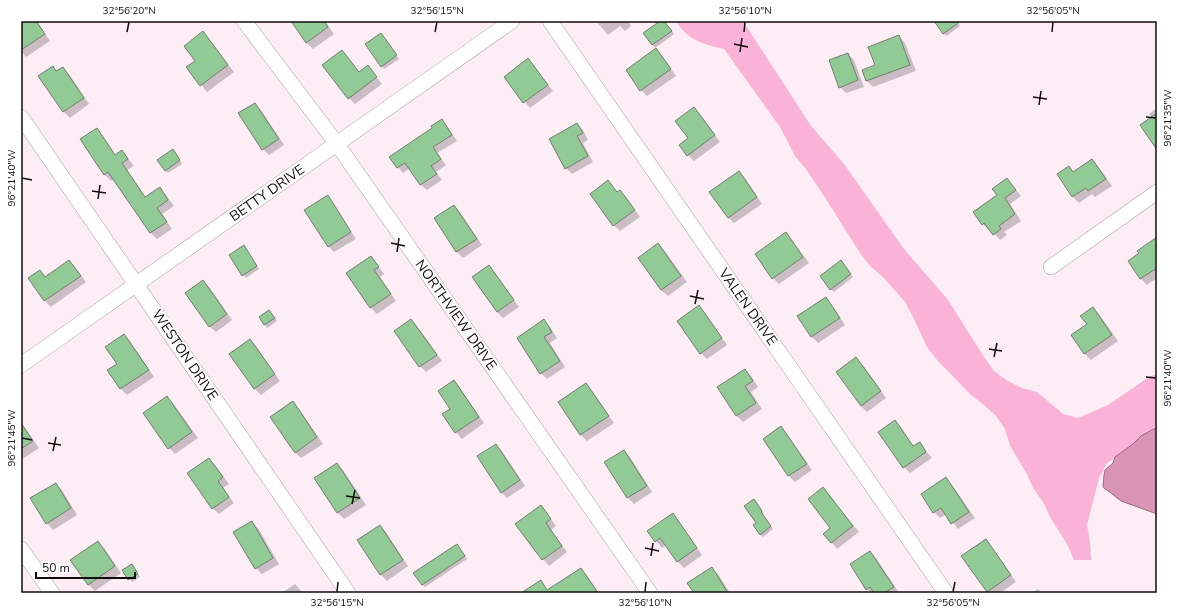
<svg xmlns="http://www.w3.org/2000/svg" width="1178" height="614" viewBox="0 0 1178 614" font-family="'Nunito Sans',sans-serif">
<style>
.green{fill:#fab3d6}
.water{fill:#d893b5;stroke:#9c6a83}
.shadow{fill:#0003}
.building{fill:#92ca95;stroke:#737d73}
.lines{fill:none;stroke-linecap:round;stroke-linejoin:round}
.street-casing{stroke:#ab9da3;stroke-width:16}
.street{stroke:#fff;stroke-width:15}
.ticks{fill:none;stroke:#110c0e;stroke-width:1.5}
.labels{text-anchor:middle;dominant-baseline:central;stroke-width:4;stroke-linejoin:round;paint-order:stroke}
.street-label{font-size:14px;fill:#110c0e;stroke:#fff}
.neatline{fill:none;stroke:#110c0e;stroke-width:1.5}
.ticks-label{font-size:10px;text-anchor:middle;fill:#110c0e}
</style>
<rect width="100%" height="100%" fill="#fdeef5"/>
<path class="green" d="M676,21H743L811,126L844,164L904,249L948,300L984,357L994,371L1008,381L1022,388L1037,392L1063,414L1078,418L1108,405L1149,377L1157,374V424L1148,434L1136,445L1107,463L1099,478L1087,525L1090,542L1091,560H1074L1067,544L1050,517L1043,502L1033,488L1027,474L1010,446L1005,429L996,416L984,405L971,395L937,360L927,347L913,317L905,302L883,277L870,266L860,253L824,196L806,169L795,156L780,127L724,49C703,44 688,41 676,21Z"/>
<path class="water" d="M1157,427V514L1121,501L1103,487L1104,475L1105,470L1113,463L1115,457L1133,444L1141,436Z"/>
<path class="shadow" d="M21,21H37L50,41L26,57L21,51Z
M292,21H325L334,34L313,49L307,43Z
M596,21H628L631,26L625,31L620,26L608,35Z
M661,21L665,23L674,34L655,48L644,34Z
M935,21H957L960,26L946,36Z
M203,33L209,39L234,72L207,92L188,68L196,61Z
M899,36L905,43L916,71L873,87L867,81L876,66Z
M383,37L399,59L384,69L382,66Z
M656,50L662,56L676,76L647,96L641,90Z
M342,51L360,73L368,67L382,84L355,104L349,98Z
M848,54L854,60L864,87L846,93L840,87Z
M528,60L534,66L553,91L530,108L505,77Z
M62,68L69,74L89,104L70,118L64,112L40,77L57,72Z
M255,104L261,110L284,145L269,155L263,149Z
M694,108L700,114L720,142L694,161L688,155L689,138Z
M1157,108V147L1152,118L1149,114Z
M442,120L447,126L457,141L437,153L446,165L436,172L442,180L427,190L421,185L410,168L403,173L390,157L433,128Z
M577,124L583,130L588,140L583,143L593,162L572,174L566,168Z
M97,129L103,136L116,156L122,152L128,158L134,166L127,170L146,198L160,188L166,195L174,206L162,214L172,229L157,239L151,233L114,179L111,181L105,175L82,139Z
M176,153L182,164L168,173L165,170Z
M1092,160L1098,166L1112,186L1095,197L1092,194L1079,203L1073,197L1058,175L1069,167L1074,173Z
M739,172L745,178L762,204L734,223L728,217Z
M1007,179L1021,196L1010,204L1021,221L1004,232L1007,235L1000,240L990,229L989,230L983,224L975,213L998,195Z
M608,182L618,193L620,191L626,197L640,217L620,231L614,225L591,194Z
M327,196L333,203L356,239L334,252L328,246Z
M454,206L460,212L482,245L463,258L457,252L435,219Z
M786,234L792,240L809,263L779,284L773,278Z
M1157,239V278L1147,285L1141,279L1129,261Z
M658,244L664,250L687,282L668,296L661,290L639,258Z
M246,249L259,269L246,278L230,256Z
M371,257L384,274L380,277L396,301L377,314L371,308L348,274Z
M69,261L75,267L86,282L51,307L45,301L30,278L40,271L46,277Z
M843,264L853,277L834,292L831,289Z
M489,266L495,273L519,307L503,318L497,312L474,277Z
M203,281L209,287L232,320L216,332L209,326Z
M825,298L831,304L845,325L818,343L812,337L798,316Z
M699,307L705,313L727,345L707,359L701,353Z
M1093,308L1099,314L1118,341L1091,360L1085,354L1072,336L1088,324Z
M272,314L277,321L267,328L260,317Z
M411,320L417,326L442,361L426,372L420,366Z
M544,321L550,327L557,338L550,343L565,367L547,379L541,373Z
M124,335L130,341L154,377L127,395L121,389L109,370L118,364Z
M250,340L256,346L280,381L261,395L255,389Z
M856,358L862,364L886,398L867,412L861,406Z
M745,370L751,376L758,387L751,392L762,409L743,422L737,416Z
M454,381L460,388L484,423L462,439L456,432L444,415L452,409Z
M586,385L592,391L614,423L587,441L581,435L560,403Z
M167,397L173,403L198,438L175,454L169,448Z
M293,403L299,409L323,444L301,458L295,452Z
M895,421L901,427L914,447L919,443L932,458L910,473L904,467Z
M21,422L39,448L21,460Z
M781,427L787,434L812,470L795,482L789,476L764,439Z
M496,445L502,451L525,486L507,498L501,492Z
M624,451L630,457L652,492L634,504L628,498L606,462Z
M209,459L215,465L229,484L223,488L234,503L219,514L212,508Z
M337,464L343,470L366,505L344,519L338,513L315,478Z
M946,478L952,485L975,518L958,529L946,514L940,518L934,512Z
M56,484L62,490L77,515L53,530L47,523Z
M823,488L859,532L837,549L825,534L832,528Z
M757,503L764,514L763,515L773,529L763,537L760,534L757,524Z
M541,506L556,526L551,530L567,552L549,566L543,559Z
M672,514L678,520L702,555L684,568L678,562L666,545L662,548L648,531Z
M251,522L258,528L279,564L262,574L256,568Z
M380,526L386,532L408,566L387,581L380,574Z
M986,540L992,547L1016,582L1000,593H989L987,592Z
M97,542L104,548L121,573L95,591L89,585L72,560Z
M460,548L467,559L425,587L422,584Z
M870,552L876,558L899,593H871L867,589Z
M134,568L140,577L132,582L123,571Z
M711,568L718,574L730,593H695Z
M581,569L586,574L599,593H528L540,581L548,591Z
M295,584L303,593H282Z
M1038,589L1042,593H1032Z"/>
<path class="building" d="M21,21H36L45,34L21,50Z
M291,21H324L328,27L306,43Z
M660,21H664L672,31L652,45L643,33Z
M934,21H961L943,34Z
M203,31L228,65L200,86L186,67L195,61L184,46Z
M381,33L397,55L381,67L365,44Z
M899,35L910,65L866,81L862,70L875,65L868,47Z
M656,48L671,69L640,91L626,70Z
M342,50L359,72L368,65L377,77L348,99L322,65Z
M848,53L858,80L839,88L829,60Z
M528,58L548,85L523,103L504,77Z
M53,66L56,71L63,67L84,98L63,112L38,76Z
M255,103L279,139L262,150L238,113Z
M694,107L715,135L687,156L679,145L688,138L675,121Z
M1157,113V150L1140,125Z
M442,119L452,135L433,147L441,159L431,166L437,174L420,185L405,163L397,168L389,157L432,128L431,126Z
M577,123L583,133L577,136L588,156L565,169L549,139Z
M97,128L115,155L122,150L128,159L122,163L145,197L160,187L168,200L157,208L167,222L150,233L108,172L104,175L80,139Z
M173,149L180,160L165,171L157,160Z
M1092,159L1106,179L1088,191L1086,188L1072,197L1057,174L1069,166L1073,172Z
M739,171L757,197L728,218L709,192Z
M1007,178L1016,190L1005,198L1015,214L999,226L1001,229L993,235L984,223L982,225L973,212L997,195L992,189Z
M608,180L617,192L620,190L635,210L613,226L590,194Z
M328,195L351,232L328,247L304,210Z
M454,205L477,239L456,252L434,218Z
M786,232L803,257L772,279L755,254Z
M1157,237V268L1140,279L1128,261L1139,253L1137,251Z
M658,243L681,276L661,290L638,258Z
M244,245L257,266L242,276L229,255Z
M371,256L379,267L374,270L391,294L370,308L346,273Z
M69,260L81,276L44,301L28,278L40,270L45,277Z
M841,260L851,274L830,290L820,276Z
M489,265L514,300L497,312L472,277Z
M203,280L227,314L209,327L185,293Z
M826,297L840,318L811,337L797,316Z
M699,305L722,338L700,354L677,321Z
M1093,307L1112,335L1084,354L1071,335L1087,324L1080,316Z
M269,310L275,318L264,325L259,317Z
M411,319L437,355L419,367L394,331Z
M544,319L552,332L544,337L560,361L540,374L517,338Z
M124,334L149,370L120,389L107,370L117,364L105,347Z
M250,339L275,374L254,389L229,354Z
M856,357L881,391L861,406L836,372Z
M745,369L753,381L745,386L756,403L736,416L717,387Z
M454,380L479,417L455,433L442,414L450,409L438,391Z
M586,383L609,416L580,435L558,402Z
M167,396L192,432L168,449L143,413Z
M293,401L317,437L295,453L270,417Z
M895,420L913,446L920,442L926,452L903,468L878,432Z
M21,423L33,441L21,449Z
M781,426L807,464L788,476L763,439Z
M496,444L520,480L501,493L477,456Z
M624,450L647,486L627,498L604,462Z
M209,458L223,477L218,481L229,497L212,509L187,473Z
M337,463L360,498L337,513L314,478Z
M946,477L969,512L951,524L941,508L933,513L921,494Z
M56,483L71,508L46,524L30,498Z
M823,487L853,526L831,543L823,534L830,528L808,499Z
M754,499L762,511L761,512L771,526L760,535L753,525L756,523L744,506Z
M541,505L551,519L546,523L562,546L542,560L515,524Z
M673,513L697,548L677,562L660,538L655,542L647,531Z
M252,521L273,558L255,569L233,532Z
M380,525L403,560L380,575L357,540Z
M986,539L1011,575L987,592L961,556Z
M98,541L115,566L88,585L70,560Z
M457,544L465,556L422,585L413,573Z
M870,551L894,587L884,593H874L870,587L866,590L850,564Z
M132,564L138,574L128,580L122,570Z
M712,567L728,593H694L687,583Z
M581,568L598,593H521L541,580L547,590Z"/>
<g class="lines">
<defs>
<path id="street" d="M244,21L337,144L650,593
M550,21L946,593
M21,117L348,593
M1051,267L1157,192
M21,365L512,21
M21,549L52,593"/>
</defs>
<use href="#street" class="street-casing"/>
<use href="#street" class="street"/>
</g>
<path class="ticks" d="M127,32L129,22M435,32L437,22M744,32L745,22M1052,32L1053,22M734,44L748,47M740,52L742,38M1033,97L1047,99M1039,105L1041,91M1146,117L1156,118M22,178L32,180M92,191L106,193M98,199L100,185M391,243L405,246M397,252L399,238M690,296L704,299M695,304L698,290M989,349L1002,351M994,357L997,343M1146,377L1156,378M22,438L32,440M48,443L61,445M53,451L56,437M346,496L360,498M352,504L355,490M645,548L659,551M651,556L653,543M337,592L338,582M645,592L646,582M953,592L955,582"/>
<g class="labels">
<g class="street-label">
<text transform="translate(267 193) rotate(-35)">BETTY DRIVE</text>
<text transform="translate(748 307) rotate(55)">VALEN DRIVE</text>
<text transform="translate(456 315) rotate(55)">NORTHVIEW DRIVE</text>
<text transform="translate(185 355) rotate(56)">WESTON DRIVE</text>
</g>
</g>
<rect width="1178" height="614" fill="none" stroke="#ffffff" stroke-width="44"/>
<path d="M36 572v6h99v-6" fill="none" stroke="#110c0e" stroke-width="2"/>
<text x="42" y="572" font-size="12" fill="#110c0e" stroke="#ffffff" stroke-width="3" paint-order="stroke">50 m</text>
<rect x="22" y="22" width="1134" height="570" class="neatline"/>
<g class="ticks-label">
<text x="129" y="14">32°56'20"N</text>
<text x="437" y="14">32°56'15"N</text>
<text x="745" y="14">32°56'10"N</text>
<text x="1053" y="14">32°56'05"N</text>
<text transform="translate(1167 118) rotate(-90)" y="4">96°21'35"W</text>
<text transform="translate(11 178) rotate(-90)" y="4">96°21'40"W</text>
<text transform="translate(1167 378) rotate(-90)" y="4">96°21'40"W</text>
<text transform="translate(11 438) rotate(-90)" y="4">96°21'45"W</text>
<text x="337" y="606">32°56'15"N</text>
<text x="645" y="606">32°56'10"N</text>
<text x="953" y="606">32°56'05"N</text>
</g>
</svg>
